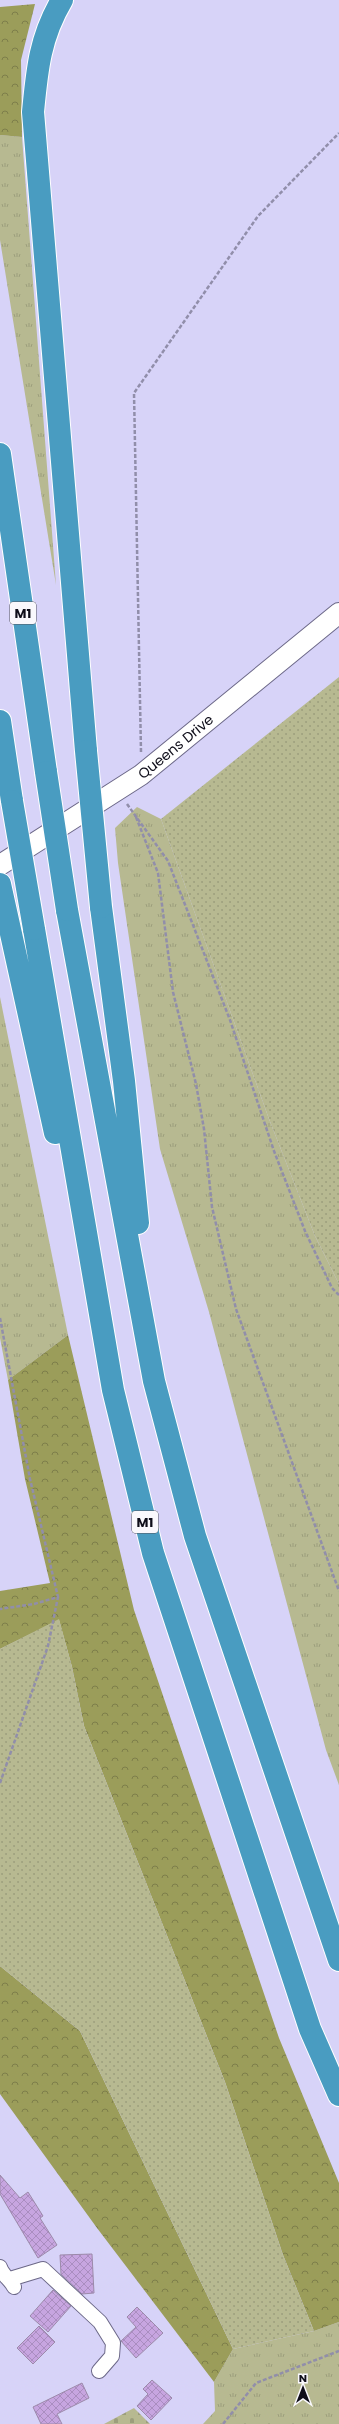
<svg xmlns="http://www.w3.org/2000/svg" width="339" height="2424" viewBox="0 0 339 2424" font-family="Poppins,sans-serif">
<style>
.grass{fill:url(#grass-tufts)}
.forest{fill:url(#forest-crowns)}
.cemetery{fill:url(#cemetery-stones)}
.park{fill:url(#park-dots)}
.building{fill:url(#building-cross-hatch);stroke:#9c8aaa}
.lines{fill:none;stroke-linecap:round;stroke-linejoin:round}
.street-casing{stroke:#6c6888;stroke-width:16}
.secondary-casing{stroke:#6c6888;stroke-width:22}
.highway-casing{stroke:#fff;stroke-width:24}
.path{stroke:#918eaa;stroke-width:2.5;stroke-dasharray:4 2;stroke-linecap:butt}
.street{stroke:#fff;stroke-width:14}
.secondary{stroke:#fff;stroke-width:20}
.highway{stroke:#499cc1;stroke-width:22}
.highway-bridge-casing{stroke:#fff;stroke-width:24;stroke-linecap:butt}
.highway-bridge{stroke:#499cc1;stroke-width:22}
.labels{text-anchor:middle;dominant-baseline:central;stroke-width:3;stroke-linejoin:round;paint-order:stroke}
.shield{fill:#f9f8fc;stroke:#55545e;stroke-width:1}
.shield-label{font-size:13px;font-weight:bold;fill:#0f0e1a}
.street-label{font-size:14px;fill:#0f0e1a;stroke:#f9f8fc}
</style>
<defs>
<pattern id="grass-tufts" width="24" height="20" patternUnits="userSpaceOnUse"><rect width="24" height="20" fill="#b7b991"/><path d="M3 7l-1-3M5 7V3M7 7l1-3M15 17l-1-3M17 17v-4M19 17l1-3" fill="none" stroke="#9c9e7c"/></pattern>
<pattern id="forest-crowns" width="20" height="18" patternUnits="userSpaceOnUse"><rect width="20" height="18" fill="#9b9d5a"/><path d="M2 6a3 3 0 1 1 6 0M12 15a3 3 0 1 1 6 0" fill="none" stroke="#7d7e4a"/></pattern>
<pattern id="cemetery-stones" width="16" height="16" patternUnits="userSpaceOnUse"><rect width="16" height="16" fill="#b7b991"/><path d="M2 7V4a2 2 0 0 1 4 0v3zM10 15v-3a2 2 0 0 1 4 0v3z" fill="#9c9e7c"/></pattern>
<pattern id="park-dots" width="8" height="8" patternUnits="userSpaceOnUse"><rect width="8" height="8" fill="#b7b991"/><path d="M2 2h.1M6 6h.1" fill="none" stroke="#9c9e7c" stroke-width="1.8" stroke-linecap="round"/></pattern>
<pattern id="building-cross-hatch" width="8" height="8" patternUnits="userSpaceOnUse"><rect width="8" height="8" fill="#c7a5e0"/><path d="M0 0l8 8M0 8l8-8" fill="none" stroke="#aa8dc0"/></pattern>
</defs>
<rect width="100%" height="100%" fill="#d7d3f8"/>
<path class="grass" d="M0,135L22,137L56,585L0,240Z
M137,807L161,819L269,1119L315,1236L339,1284V1785L326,1750L209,1312L160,1149L118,863L115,828Z
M0,997L68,1335L8,1380L0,1338Z
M339,2322V2424H203L215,2411L214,2382L233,2349L314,2331Z"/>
<path class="forest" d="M35,4L21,60L22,137L0,135V7Z
M68,1335L134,1610L279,2038L339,2183V2322L314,2331L283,2255L225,2082L84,1726L72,1667L59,1620L0,1649V1591L50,1583L25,1479L8,1380Z
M0,1966L80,2031L233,2349L214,2382L97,2228L0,2094Z"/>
<path class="cemetery" d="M134,2408L150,2424H104Z"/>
<path class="park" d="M339,677V1284L315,1236L269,1119L161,819Z
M59,1619L72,1667L84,1726L225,2082L283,2255L314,2331L233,2349L80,2031L0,1966V1649Z"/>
<path class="building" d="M0,2175L20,2198L28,2192L43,2216L40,2218L57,2245L38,2258L0,2194Z
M92,2254L94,2293L82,2294L61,2274L60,2255Z
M53,2290L71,2306L48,2332L30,2316Z
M137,2307L163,2333L136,2358L121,2341L136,2327L127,2317Z
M39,2326L55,2342L33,2364L17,2348Z
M152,2380L172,2398L151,2420L137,2406L148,2394L143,2389Z
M82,2383L89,2398L57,2414L62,2424H41L33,2407Z"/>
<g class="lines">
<defs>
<path id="street" d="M0,2267C2,2275 10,2279 14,2287
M10,2279L43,2269L100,2322L113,2343L112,2356L99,2371"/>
<g id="secondary">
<path id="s1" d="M0,865L141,775L339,613"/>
</g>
<path id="highway" d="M62,0C40,37 37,70 33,112L86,751
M0,454L46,772
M0,721L12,801
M0,884L55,1133
M101,907L124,1081L138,1223
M67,910L154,1381L195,1536L339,1960
M34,929L113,1390L153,1553L310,2029L339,2095"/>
</defs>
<use href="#street" class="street-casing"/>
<use href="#secondary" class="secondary-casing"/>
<use href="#highway" class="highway-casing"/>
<path class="path" d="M141,752L134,393L258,216L339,133
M127,804L168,861L230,1020L274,1151L305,1231L332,1288L339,1295
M136,817L158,873L173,992L196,1084L204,1129L212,1207L236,1309L339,1591
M0,1318L30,1479L58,1597L34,1604L0,1609
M0,1783L48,1646L58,1597
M223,2424L256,2383L339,2351"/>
<use href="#street" class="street"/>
<use href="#secondary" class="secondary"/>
<use href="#highway" class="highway"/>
<defs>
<path id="highway-bridge" d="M86,751L101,907
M46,772L67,910
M12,801L34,929"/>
</defs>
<use href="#highway-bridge" class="highway-bridge-casing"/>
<use href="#highway-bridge" class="highway-bridge"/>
</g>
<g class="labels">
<g class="shield">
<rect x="10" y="602" width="26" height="22" rx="3"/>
<rect x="132" y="1511" width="26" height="22" rx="3"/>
</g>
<g class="shield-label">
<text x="23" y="613">M1</text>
<text x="145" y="1522">M1</text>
</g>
<g class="street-label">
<text stroke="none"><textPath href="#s1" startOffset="212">Queens Drive</textPath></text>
</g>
</g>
<g transform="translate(303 2388)" stroke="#f9f8fc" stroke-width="3" paint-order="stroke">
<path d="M0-3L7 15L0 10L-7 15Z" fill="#0f0e1a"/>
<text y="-6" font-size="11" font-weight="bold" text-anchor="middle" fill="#0f0e1a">N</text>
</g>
</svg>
